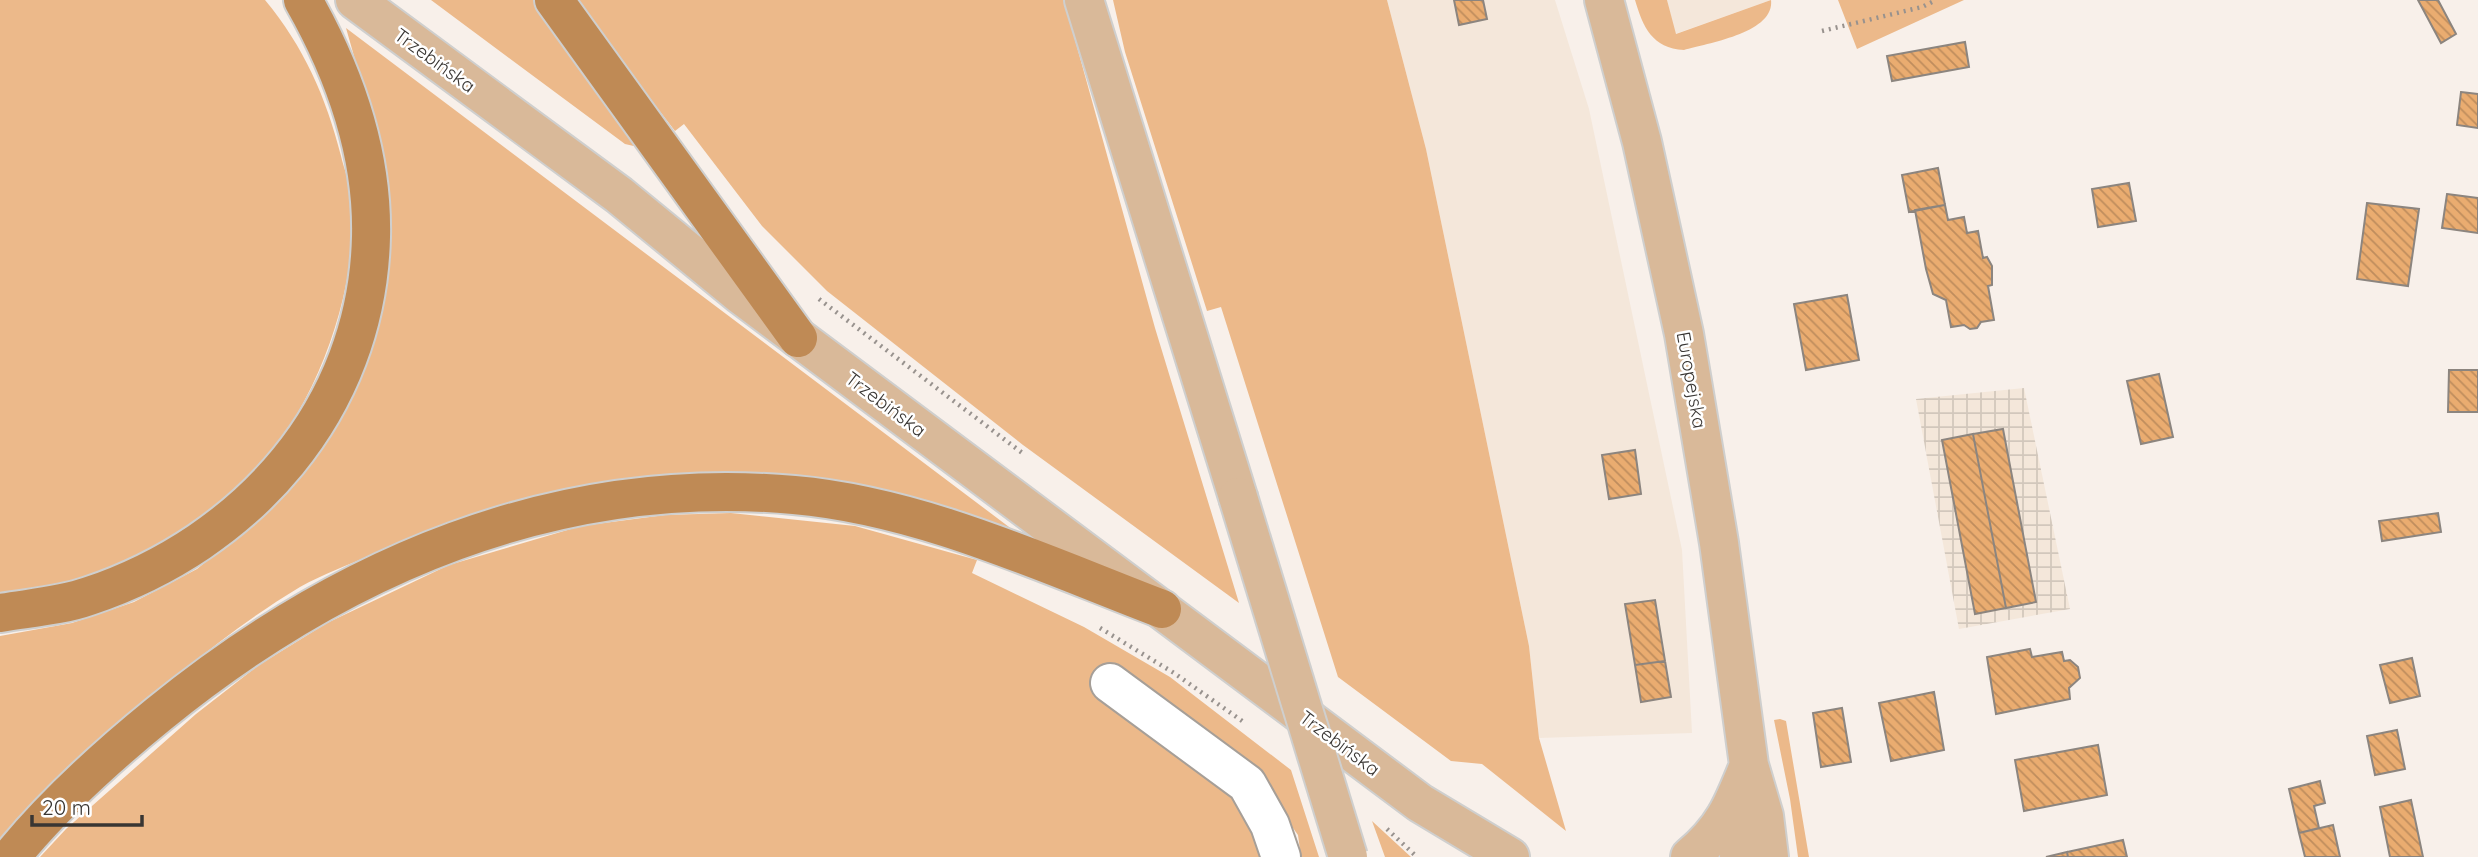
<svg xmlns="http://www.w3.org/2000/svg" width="2478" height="857" viewBox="0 0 2478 857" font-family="Quicksand,sans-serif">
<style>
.built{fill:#f4e7da}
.industrial{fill:url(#industrial-grid)}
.grass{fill:#ecb98a}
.building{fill:url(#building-back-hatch);stroke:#8c857f;stroke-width:2}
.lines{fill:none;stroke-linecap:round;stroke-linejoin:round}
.minor-casing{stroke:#a69f98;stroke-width:42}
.major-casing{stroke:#cfcfce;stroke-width:42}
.highway-casing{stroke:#cfcfce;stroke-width:42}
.path{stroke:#98928e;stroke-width:4.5;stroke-dasharray:2 5;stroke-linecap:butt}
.minor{stroke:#fff;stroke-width:38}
.major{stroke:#d9b999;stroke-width:38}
.highway{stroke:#bf8a55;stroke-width:38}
.major-bridge-casing{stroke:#cfcfce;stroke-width:42;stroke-linecap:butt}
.major-bridge{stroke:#d9b999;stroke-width:38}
.labels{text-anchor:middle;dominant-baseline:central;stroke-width:5;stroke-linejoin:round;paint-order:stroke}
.street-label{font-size:19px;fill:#393633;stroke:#fff}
</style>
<defs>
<pattern id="industrial-grid" width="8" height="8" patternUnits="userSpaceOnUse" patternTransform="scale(1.75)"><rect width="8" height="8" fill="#f4e7da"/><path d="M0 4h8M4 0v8" fill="none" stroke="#d2c7bc"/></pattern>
<pattern id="building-back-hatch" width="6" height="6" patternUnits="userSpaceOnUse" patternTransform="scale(1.75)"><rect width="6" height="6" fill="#eaac70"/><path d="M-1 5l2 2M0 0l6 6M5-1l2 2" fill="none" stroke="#bf8d5d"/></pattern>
</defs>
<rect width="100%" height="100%" fill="#f8f0ea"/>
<path class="built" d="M1387,0H1555L1589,109L1682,550L1692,733L1539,738L1529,646L1426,149Z
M1667,0H1771L1675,34Z"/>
<path class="industrial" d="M2024,388L2070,609L1959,629L1916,399Z"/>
<path class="grass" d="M0,0H265C304,47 326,97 341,156C344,169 350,183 351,197C362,293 308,431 233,493C185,533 122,569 61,583C42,588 22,590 3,593H0Z
M431,0H534L638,147L625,144Z
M574,0H1064L1155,328L1239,603L1023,445L827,291L762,226L684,124L675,131Z
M1113,0H1387L1426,149L1529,646L1539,738L1566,831L1482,764L1451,761L1338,677L1221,307L1207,311L1125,52Z
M1635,0H1667L1676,34L1771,0C1775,33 1708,43 1684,50C1652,48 1643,27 1635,0Z
M1838,0H1964L1857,49Z
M346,28L1021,536C989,524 957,509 924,501C735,453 550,473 373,554C349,565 323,574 300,587C232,628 172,678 114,732C74,768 35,804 0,846V636L72,623L134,602L197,569L264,514L307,468L346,406L372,337L368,105Z
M731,513L855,526L977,560L972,573L1084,627L1170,677L1291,770L1319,857H1301L1298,835L1265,789L1230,782L1271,857H40L66,829L196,714L259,665L327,623L449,565L581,526L665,515Z
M1780,719L1786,721L1809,857H1798L1790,799L1774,720Z
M1372,821L1411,857H1385Z"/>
<path class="building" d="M1454,0H1483L1487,19L1459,25Z
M2418,0H2438L2456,34L2441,43Z
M1965,42L1969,67L1892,81L1887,56Z
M2461,92L2478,94V128L2457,125Z
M1938,168L1945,205L1909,212L1902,175Z
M2129,183L2136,221L2098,227L2092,189Z
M2447,194L2478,198V233L2442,228Z
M2367,203L2419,209L2408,286L2357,279Z
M1945,205L1948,220L1964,217L1967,233L1978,231L1983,258L1987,257L1992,266V285L1988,286L1994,320L1981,322L1977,328L1970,329L1964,325L1951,327L1946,300L1933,294L1926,269L1915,210Z
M1847,295L1859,360L1806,370L1794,304Z
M2449,370H2478V412H2448Z
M2159,374L2173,437L2141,444L2127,381Z
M2003,429L2036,602L2006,608L1973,434Z
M1973,434L2006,608L1975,614L1942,440Z
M1635,450L1641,494L1609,499L1602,455Z
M2438,513L2441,532L2382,541L2379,521Z
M1655,600L1665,661L1635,665L1625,604Z
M2030,649L2032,657L2062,652L2064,661L2070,660L2078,667L2080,678L2069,688L2070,699L1996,714L1987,657Z
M2412,658L2420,696L2390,703L2380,665Z
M1665,661L1671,697L1641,702L1635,665Z
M1934,692L1944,750L1891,761L1879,703Z
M1842,708L1851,762L1821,767L1813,713Z
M2397,730L2405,769L2375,775L2367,736Z
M2098,745L2107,795L2024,811L2015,760Z
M2320,781L2325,803L2314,806L2319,828L2299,833L2289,789Z
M2411,800L2423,857H2390L2380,807Z
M2333,825L2340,857H2305L2299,833Z
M2123,840L2127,857H2068L2067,852Z
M2067,852L2068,857H2046Z"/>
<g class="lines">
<defs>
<path id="minor" d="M1110,683L1247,784L1270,825L1281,857"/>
<path id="major" d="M355,0L619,195L741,295L1420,803L1510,857
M1084,0L1238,497
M1604,0L1642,142L1684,334L1719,543L1749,765L1764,816L1769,857
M1690,857C1724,829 1733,805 1749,765
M1739,857L1747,795"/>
<path id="highway" d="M554,0L798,338
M0,613C29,608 61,606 89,596C247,543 367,410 371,237C373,153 344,72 303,0
M11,857C54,804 106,757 159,714C341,566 555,474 794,495C921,506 1044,564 1162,609"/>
</defs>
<use href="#minor" class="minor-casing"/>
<use href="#major" class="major-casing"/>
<use href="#highway" class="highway-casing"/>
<path class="path" d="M1822,31L1922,7L1936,0
M819,299L1025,455
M1100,628L1174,673L1245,723
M1387,829L1417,857"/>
<use href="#minor" class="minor"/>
<use href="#major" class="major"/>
<use href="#highway" class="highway"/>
<defs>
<path id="major-bridge" d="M1238,497L1348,857"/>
</defs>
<use href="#major-bridge" class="major-bridge-casing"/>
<use href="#major-bridge" class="major-bridge"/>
</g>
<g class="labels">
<g class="street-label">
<text transform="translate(435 60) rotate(36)">Trzebińska</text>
<text transform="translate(1692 380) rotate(80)">Europejska</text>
<text transform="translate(886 404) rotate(37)">Trzebińska</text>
<text transform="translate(1340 743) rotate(37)">Trzebińska</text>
</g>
</g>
<path d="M32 815v10h110v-10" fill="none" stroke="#393633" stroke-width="3.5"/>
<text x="42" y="815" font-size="21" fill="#393633" stroke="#ffffff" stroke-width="5" paint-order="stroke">20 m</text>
</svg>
